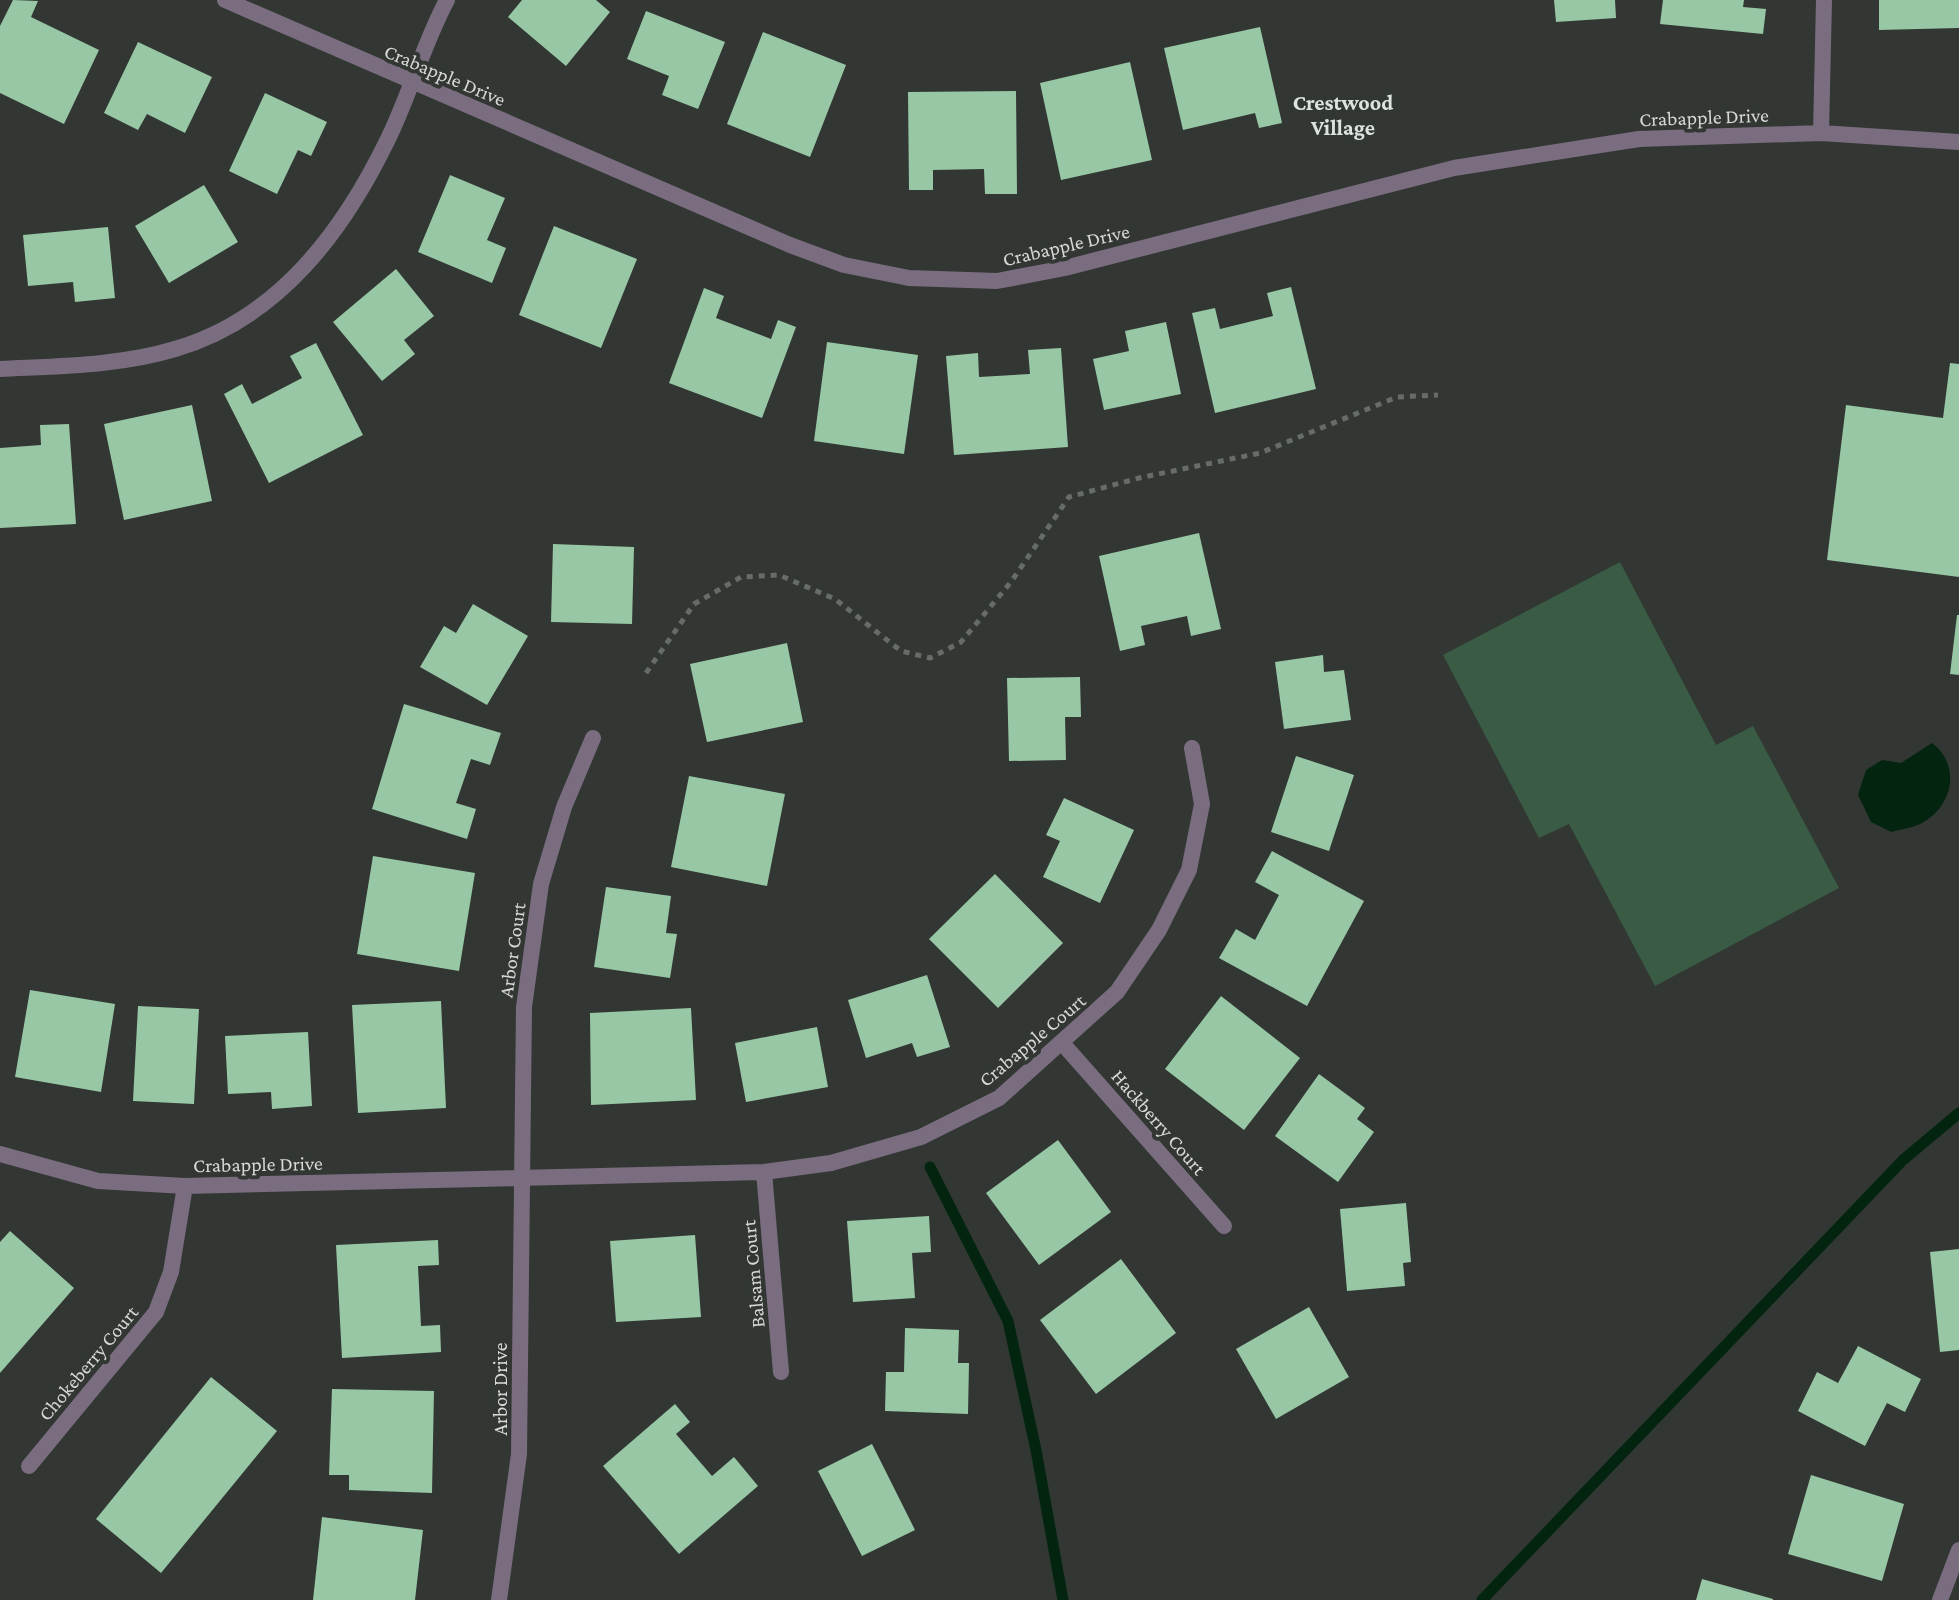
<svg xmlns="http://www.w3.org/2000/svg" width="1959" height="1600" viewBox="0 0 1959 1600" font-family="'Crimson Pro',serif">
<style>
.green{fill:#3a5b44}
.water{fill:#032510}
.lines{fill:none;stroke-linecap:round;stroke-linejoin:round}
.stream{stroke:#032510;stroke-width:11}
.building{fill:#98c7a5}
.path{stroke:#676c68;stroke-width:5;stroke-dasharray:6 6;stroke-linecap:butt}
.minor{stroke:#7a6d7f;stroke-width:16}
.labels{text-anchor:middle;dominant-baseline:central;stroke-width:8;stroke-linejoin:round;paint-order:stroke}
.street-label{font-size:20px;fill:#d6d9d7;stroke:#323733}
.neighbourhood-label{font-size:22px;font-weight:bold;fill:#dde3df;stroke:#323733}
</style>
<rect width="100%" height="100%" fill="#323733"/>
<path class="green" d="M1620,562L1716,745L1753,726L1839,888L1655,986L1569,824L1539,838L1443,655Z"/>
<path class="water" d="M1932,743C1959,763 1956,804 1922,823C1913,828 1901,829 1891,832L1871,822L1858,795L1866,770L1882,760L1901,763Z"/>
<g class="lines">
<path class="stream" d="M930,1167L1008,1321L1036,1450L1063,1600
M1482,1600L1903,1160L1959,1113"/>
</g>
<path class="building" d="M13,0L38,1L31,17L99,50L64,124L0,93V26Z
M522,0H596L610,12L566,66L508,17Z
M1554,0H1615L1616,18L1556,22Z
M1663,0H1744L1743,7L1766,9L1763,34L1660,24Z
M1879,0H1959V28L1879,30Z
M646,11L725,42L698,109L662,95L669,76L627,59Z
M1260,27L1282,123L1259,128L1255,113L1183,130L1164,48Z
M763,32L846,65L810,157L727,124Z
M138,42L212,77L185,133L147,114L138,130L104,113Z
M1130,62L1152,160L1061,180L1040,83Z
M1016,91L1017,194H985L984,169L933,170V190H909L908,92Z
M265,93L327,122L311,156L298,150L277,194L229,171Z
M450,175L505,198L487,240L506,248L492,283L418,252Z
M204,185L238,242L169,283L135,226Z
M554,226L637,259L601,348L519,315Z
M108,227L115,298L75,302L73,282L28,286L23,235Z
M396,269L434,316L404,340L415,354L382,381L333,322Z
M1291,287L1316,389L1215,413L1192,313L1215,308L1220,329L1273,316L1267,293Z
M704,288L724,296L716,318L771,339L778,320L796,327L762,418L669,383Z
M1166,322L1181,394L1104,410L1093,359L1129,351L1125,331Z
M827,342L918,355L904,454L814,441Z
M316,343L363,435L269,483L224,394L242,384L252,404L302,378L290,356Z
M1061,348L1068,447L954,455L946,356L978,353L979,377L1030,374L1028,350Z
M1950,363L1959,364V577L1827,560L1846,405L1943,418Z
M192,405L212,501L124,520L104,424Z
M69,424L76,524L0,528V448L41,445L40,425Z
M1199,533L1221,629L1191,636L1187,616L1141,626L1145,645L1120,651L1099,556Z
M553,544L634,547L632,624L551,622Z
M473,604L528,636L487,705L420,667L444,626L456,633Z
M1957,615H1959V675L1950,674Z
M787,643L803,722L707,742L690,664Z
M1323,655L1324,672L1344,670L1351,720L1284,729L1275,662Z
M1080,677L1081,717H1065L1066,760L1009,761L1007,678Z
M404,704L501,733L490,765L471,759L456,803L476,809L467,839L372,809Z
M1296,756L1354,775L1329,851L1271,832Z
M689,776L785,794L767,886L671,867Z
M1064,798L1134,830L1100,903L1043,877L1060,841L1046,835Z
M1272,851L1364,901L1307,1006L1219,958L1236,929L1255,940L1279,895L1255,882Z
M373,856L475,873L459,971L357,954Z
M995,874L1063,943L998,1008L929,939Z
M606,887L671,896L666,933L677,934L670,978L594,967Z
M927,975L950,1047L917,1057L912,1043L866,1058L848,1000Z
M30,990L115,1004L101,1092L15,1077Z
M1221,996L1300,1058L1244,1130L1165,1069Z
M441,1001L446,1108L358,1113L352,1005Z
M138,1006L199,1009L194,1104L133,1101Z
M691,1008L696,1100L591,1105L590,1013Z
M817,1027L828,1087L746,1102L735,1043Z
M308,1032L312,1106L272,1109L271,1092L228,1094L225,1036Z
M1319,1074L1365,1108L1357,1119L1374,1132L1338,1182L1275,1136Z
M1058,1140L1111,1212L1039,1265L986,1193Z
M1406,1203L1411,1262L1403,1263L1405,1286L1347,1291L1340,1209Z
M929,1216L931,1252L912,1253L915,1298L853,1302L847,1221Z
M10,1231L74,1288L0,1373V1242Z
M695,1235L701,1317L616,1322L610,1241Z
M438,1240L439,1265L418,1266L421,1326L440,1325L441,1352L342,1358L336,1245Z
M1959,1249V1350L1940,1352L1930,1252Z
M1121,1259L1176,1333L1096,1394L1040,1320Z
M1309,1307L1349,1377L1276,1419L1236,1349Z
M905,1328L959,1330L958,1363H969L968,1414L885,1411L886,1372H904Z
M1858,1346L1921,1379L1905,1412L1887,1403L1865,1446L1798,1411L1817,1372L1838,1383Z
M211,1377L277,1431L161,1573L96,1519Z
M332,1389L434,1391L432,1493L349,1490V1475H329Z
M675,1404L690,1422L676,1434L712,1476L734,1457L758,1486L679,1554L603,1466Z
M872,1444L915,1530L862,1556L818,1471Z
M1811,1475L1904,1504L1882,1581L1788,1554Z
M322,1517L423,1530L415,1600H313Z
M1702,1579L1773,1599V1600H1696Z"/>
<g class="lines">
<path class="path" d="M646,673L694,604L741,577L779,575L835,599L901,651L930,658L961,642L1011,582L1069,497L1139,478L1260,453L1397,397L1438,395"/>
<path class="minor" d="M225,0L790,245L844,265L909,278L997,281L1065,268L1454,168L1639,139L1821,133L1959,142
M1821,133L1824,0
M0,369C58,366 119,366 175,349C278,319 343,232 388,139C410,94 423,45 447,0
M1063,1044L1224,1226
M0,1154L98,1181L185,1186L764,1172L831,1163L921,1137L999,1098L1117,992L1159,930L1189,870L1202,804L1192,748
M764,1172L781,1372
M29,1466L156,1312L171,1272L185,1186
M499,1600L519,1454L524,1007L541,884L564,807L593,738
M1940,1600L1959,1550"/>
</g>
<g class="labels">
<g class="street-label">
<text transform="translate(445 75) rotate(23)">Crabapple Drive</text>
<text transform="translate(1704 117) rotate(-2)">Crabapple Drive</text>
<text transform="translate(1066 245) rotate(-13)">Crabapple Drive</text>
<text transform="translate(512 950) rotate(-82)">Arbor Court</text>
<text transform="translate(1032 1040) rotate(-40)">Crabapple Court</text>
<text transform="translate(1159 1122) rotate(49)">Hackberry Court</text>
<text transform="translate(258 1164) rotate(-1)">Crabapple Drive</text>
<text transform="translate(753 1274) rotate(-95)">Balsam Court</text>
<text transform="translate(88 1363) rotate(-50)">Chokeberry Court</text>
<text transform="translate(500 1389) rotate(-90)">Arbor Drive</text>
</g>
<g class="neighbourhood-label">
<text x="1343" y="102">Crestwood<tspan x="1343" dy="25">Village</tspan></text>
</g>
</g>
</svg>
